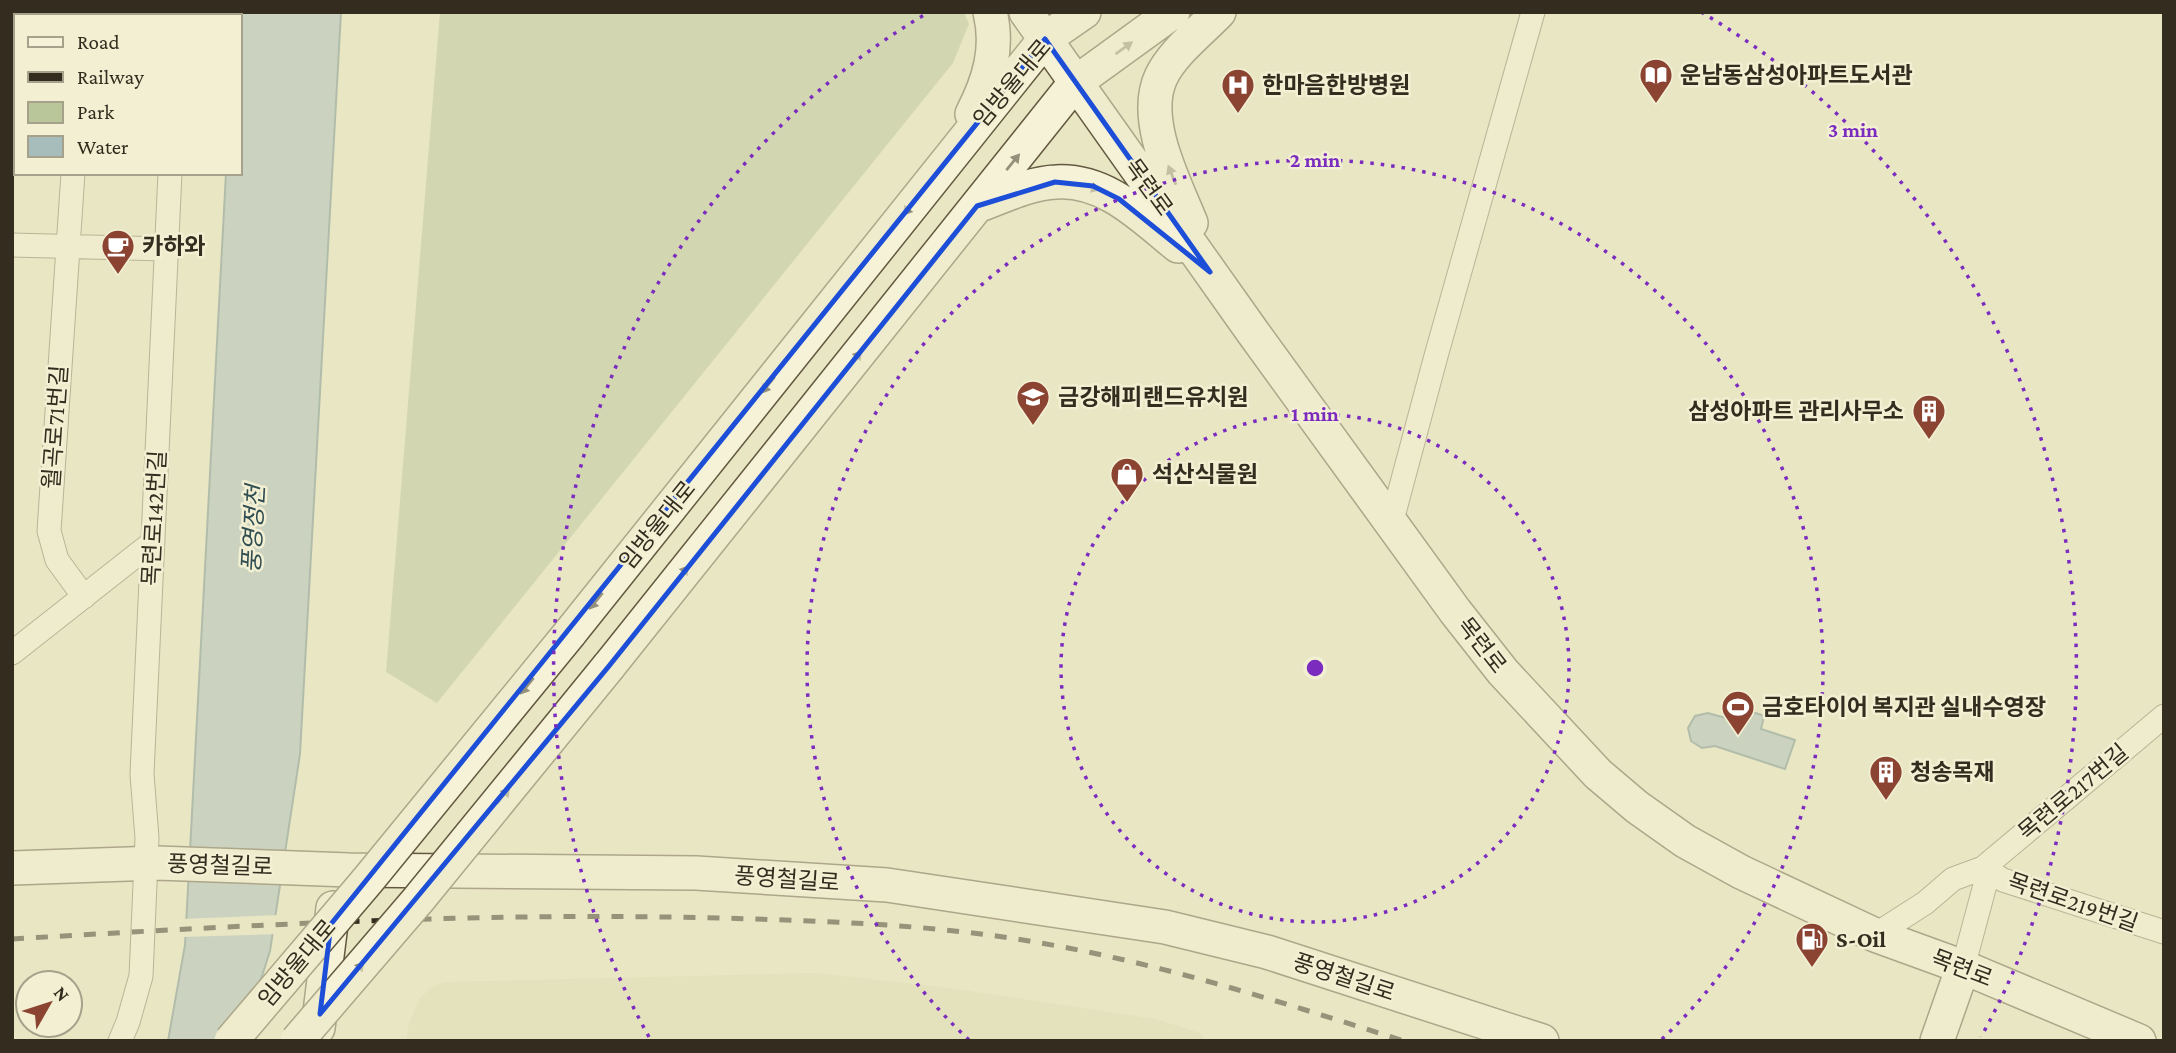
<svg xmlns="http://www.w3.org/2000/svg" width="2176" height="1053" viewBox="0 0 2176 1053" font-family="'Crimson Pro','Noto Sans KR',serif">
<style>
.farmland{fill:#dddeb2}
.green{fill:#b8c699}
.water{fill:#a6bdbb;stroke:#6e8a89;stroke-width:2}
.pier{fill:#e9e6c4}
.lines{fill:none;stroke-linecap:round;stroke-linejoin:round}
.street-casing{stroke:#82785c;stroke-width:25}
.secondary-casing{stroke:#645940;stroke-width:36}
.street{stroke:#f5f2d7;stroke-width:23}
.secondary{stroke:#f5f2d7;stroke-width:33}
.rail{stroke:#342d1f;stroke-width:5;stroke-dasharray:12 12;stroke-linecap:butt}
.secondary-bridge-casing{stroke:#645940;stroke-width:36;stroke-linecap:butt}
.secondary-bridge{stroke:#f5f2d7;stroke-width:33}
.oneway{fill:#94907b}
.marked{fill:none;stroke:#1d4ed8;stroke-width:5;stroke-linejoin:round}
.ring{fill:none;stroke:#7b2cbf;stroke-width:3.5;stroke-dasharray:3.5 7}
.labels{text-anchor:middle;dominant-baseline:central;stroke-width:5;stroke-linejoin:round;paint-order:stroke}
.poi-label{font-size:23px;font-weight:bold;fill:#342d1f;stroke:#f2efd3;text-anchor:start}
.street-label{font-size:23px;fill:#342d1f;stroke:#f2efd3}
.water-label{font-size:24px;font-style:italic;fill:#304d52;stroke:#f2efd3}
.centre{fill:#7b2cbf;stroke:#f2efd3;stroke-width:3.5}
.ring-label{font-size:21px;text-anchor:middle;font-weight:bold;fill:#7b2cbf;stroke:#f2efd3;stroke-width:5;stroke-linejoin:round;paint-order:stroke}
</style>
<rect width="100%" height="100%" fill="#e9e6c4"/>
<path class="farmland" d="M816,973L949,988L1156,1019L1200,1033L1204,1038V1041H406L409,1023L420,998L432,987L444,982Z"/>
<path class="green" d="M440,12H964L969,24L953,63L437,703L386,672Z"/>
<path class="water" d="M233,12H341L300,754L270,951L241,1041H168L185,945L226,173H240V16H233Z
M1744,709L1764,716L1761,729L1795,740L1785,769L1715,746L1702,748L1691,741L1688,728L1695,716L1708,713L1740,722Z"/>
<path class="pier" d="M279,915L276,934L182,937L183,919Z"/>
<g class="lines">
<defs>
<path id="street" d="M85,16V12
M178,16L179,12
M73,173L49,531L57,560L84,597
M12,245L166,249
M1391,524L1436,356L1533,12
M12,653L153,542
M1983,868L2003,880L2164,932
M1875,935L1925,903L1953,879L1983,868L2164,716
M1963,967L1985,885L1983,868
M120,1041L128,1022L141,976L147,838L142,774L170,173"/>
<path id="secondary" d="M1026,12L1252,331L1455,611L1503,672L1598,774L1637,807L1685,841L1741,872L1875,935L1963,967L2139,1041
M972,114C989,81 999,49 990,12
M977,206C1002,197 1029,183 1056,182C1106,179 1142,217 1178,246
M1191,223C1175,183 1141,120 1161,77C1173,52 1200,32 1219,12
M570,633L1045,39L1084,12
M609,666L1075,83L1173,12
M12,868L157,863L349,870L696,873L887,885L1165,927L1267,952L1542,1041
M318,1028L333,908
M1937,1041L1963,967"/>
</defs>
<use href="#street" class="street-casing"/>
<use href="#secondary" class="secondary-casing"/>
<use href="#street" class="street"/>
<use href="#secondary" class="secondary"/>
<path class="rail" d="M12,939C247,925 483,912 719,918C822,921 927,924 1029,941C1157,962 1281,1002 1404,1041"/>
<defs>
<path id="secondary-bridge" d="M231,1041L368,880L570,633
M297,1041L418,900L609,666"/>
</defs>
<use href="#secondary-bridge" class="secondary-bridge-casing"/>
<use href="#secondary-bridge" class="secondary-bridge"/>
</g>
<defs><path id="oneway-solid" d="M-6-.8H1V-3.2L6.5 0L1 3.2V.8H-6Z" transform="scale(1.75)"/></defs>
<g class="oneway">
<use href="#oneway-solid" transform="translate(1124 48) rotate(-36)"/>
<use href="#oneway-solid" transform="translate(1013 162) rotate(-51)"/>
<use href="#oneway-solid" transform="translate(1172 175) rotate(-112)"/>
<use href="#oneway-solid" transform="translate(1090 187) rotate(17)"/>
<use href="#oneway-solid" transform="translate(910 207) rotate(129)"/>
<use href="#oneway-solid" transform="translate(855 359) rotate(-51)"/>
<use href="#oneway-solid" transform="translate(768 385) rotate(129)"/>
<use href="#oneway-solid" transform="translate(682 574) rotate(-51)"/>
<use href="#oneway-solid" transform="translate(596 601) rotate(129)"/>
<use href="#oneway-solid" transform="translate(527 686) rotate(129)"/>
<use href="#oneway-solid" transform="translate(503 796) rotate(-51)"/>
<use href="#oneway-solid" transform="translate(357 970) rotate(-49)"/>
</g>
<path d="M0 0H2176V1053H0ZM1045,39L1210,272L1119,199L1093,186L1055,182L977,206L609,666L320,1014L331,924Z" fill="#e9e6c4" fill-opacity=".55" fill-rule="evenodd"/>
<path class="marked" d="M1045,39L1210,272L1119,199L1093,186L1055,182L977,206L609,666L320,1014L331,924Z"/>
<g class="ring">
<circle cx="1315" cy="668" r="254"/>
<path d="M969 1040A508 508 0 1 1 1661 1040"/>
<path d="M649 1037A761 761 0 0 1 929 12M1701 12A761 761 0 0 1 1981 1037"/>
</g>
<defs>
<symbol id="library-pin" viewBox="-11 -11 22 30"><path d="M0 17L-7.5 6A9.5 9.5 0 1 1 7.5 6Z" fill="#8c4432" stroke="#f2efd3"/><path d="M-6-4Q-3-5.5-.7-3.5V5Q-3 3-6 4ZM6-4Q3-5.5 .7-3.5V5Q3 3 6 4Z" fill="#fff"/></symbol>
<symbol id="hospital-pin" viewBox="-11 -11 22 30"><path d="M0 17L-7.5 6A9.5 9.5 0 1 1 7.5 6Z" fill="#8c4432" stroke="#f2efd3"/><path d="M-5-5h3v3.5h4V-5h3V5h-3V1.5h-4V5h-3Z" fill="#fff"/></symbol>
<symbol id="cafe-pin" viewBox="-11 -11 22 30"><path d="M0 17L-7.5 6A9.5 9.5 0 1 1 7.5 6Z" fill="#8c4432" stroke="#f2efd3"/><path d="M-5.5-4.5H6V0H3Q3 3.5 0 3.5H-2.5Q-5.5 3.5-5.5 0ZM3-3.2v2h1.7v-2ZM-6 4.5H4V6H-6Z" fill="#fff"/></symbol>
<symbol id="school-pin" viewBox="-11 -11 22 30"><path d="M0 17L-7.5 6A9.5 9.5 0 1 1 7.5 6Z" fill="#8c4432" stroke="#f2efd3"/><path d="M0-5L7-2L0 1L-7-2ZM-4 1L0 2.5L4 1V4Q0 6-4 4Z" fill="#fff"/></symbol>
<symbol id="building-pin" viewBox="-11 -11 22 30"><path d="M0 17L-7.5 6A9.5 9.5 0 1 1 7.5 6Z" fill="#8c4432" stroke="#f2efd3"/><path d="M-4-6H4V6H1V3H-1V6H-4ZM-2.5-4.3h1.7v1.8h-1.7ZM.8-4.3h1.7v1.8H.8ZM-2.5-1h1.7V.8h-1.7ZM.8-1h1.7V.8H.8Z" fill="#fff"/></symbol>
<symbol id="shop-pin" viewBox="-11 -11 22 30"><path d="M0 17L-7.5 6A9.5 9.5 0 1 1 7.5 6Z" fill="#8c4432" stroke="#f2efd3"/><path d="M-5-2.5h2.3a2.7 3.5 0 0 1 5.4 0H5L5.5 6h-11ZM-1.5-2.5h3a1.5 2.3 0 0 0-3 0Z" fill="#fff"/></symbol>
<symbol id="stadium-pin" viewBox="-11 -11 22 30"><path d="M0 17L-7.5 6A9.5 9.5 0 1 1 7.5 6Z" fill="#8c4432" stroke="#f2efd3"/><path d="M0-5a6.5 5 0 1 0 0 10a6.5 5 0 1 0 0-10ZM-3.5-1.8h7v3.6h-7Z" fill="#fff"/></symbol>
<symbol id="fuel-pin" viewBox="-11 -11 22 30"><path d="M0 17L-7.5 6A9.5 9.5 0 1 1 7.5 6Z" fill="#8c4432" stroke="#f2efd3"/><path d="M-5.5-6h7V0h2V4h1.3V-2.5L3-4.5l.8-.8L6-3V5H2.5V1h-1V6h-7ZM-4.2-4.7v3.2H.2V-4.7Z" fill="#fff"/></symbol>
</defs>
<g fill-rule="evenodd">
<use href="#library-pin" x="1637" y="56" width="38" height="52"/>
<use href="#hospital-pin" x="1219" y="66" width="38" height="52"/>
<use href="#cafe-pin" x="99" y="227" width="38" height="52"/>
<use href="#school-pin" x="1014" y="378" width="38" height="52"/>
<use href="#building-pin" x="1910" y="392" width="38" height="52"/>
<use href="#shop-pin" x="1108" y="455" width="38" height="52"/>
<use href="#stadium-pin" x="1719" y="688" width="38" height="52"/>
<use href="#building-pin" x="1867" y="753" width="38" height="52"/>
<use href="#fuel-pin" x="1793" y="920" width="38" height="52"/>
</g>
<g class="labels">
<g class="poi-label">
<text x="1680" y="75">운남동삼성아파트도서관</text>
<text x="1262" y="85">한마음한방병원</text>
<text x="142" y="246">카하와</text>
<text x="1058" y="397">금강해피랜드유치원</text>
<text x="1904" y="411" text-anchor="end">삼성아파트 관리사무소</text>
<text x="1152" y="474">석산식물원</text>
<text x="1762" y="707">금호타이어 복지관 실내수영장</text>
<text x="1910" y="772">청송목재</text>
<text x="1836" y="939">S-Oil</text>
</g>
<g class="street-label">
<text transform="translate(1012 83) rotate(-50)">임방울대로</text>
<text transform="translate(1149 187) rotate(54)">목련로</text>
<text transform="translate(55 427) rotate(-86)">월곡로71번길</text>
<text transform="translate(154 518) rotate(-87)">목련로142번길</text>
<text transform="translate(657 525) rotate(-51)">임방울대로</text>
<text transform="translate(1482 645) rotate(52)">목련로</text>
<text transform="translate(2073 792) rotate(-40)">목련로217번길</text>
<text transform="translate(220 865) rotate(2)">풍영철길로</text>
<text transform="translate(787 879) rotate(4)">풍영철길로</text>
<text transform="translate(2073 902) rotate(19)">목련로219번길</text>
<text transform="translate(297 963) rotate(-50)">임방울대로</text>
<text transform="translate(1962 968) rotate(21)">목련로</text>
<text transform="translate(1344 977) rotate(18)">풍영철길로</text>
</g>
<g class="water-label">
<text transform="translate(253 529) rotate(-87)">풍영정천</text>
</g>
</g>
<circle cx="1315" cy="668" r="10" class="centre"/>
<g class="ring-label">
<text x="1853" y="137">3 min</text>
<text x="1315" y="167">2 min</text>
<text x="1315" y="421">1 min</text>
</g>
<rect width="2176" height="1053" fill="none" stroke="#342d1f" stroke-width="28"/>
<rect x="14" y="14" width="228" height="161" fill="#f2efd3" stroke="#a6a18b" stroke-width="2"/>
<rect x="28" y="37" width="35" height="10" fill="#f5f2d7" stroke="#a6a18b" stroke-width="2"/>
<text x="77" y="49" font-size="21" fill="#342d1f">Road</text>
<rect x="28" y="72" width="35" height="10" fill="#342d1f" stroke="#a6a18b" stroke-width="2"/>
<text x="77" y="84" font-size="21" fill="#342d1f">Railway</text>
<rect x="28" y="102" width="35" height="21" fill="#b8c699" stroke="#a6a18b" stroke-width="2"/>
<text x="77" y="119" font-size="21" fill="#342d1f">Park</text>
<rect x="28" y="136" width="35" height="21" fill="#a6bdbb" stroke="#a6a18b" stroke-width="2"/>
<text x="77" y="154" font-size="21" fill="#342d1f">Water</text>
<g transform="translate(49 1004) rotate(51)"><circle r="33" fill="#f2efd3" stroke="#a6a18b" stroke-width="2"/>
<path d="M0-5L12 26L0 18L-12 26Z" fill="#8c4432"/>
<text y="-10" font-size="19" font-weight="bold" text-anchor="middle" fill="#342d1f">N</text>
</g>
</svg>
